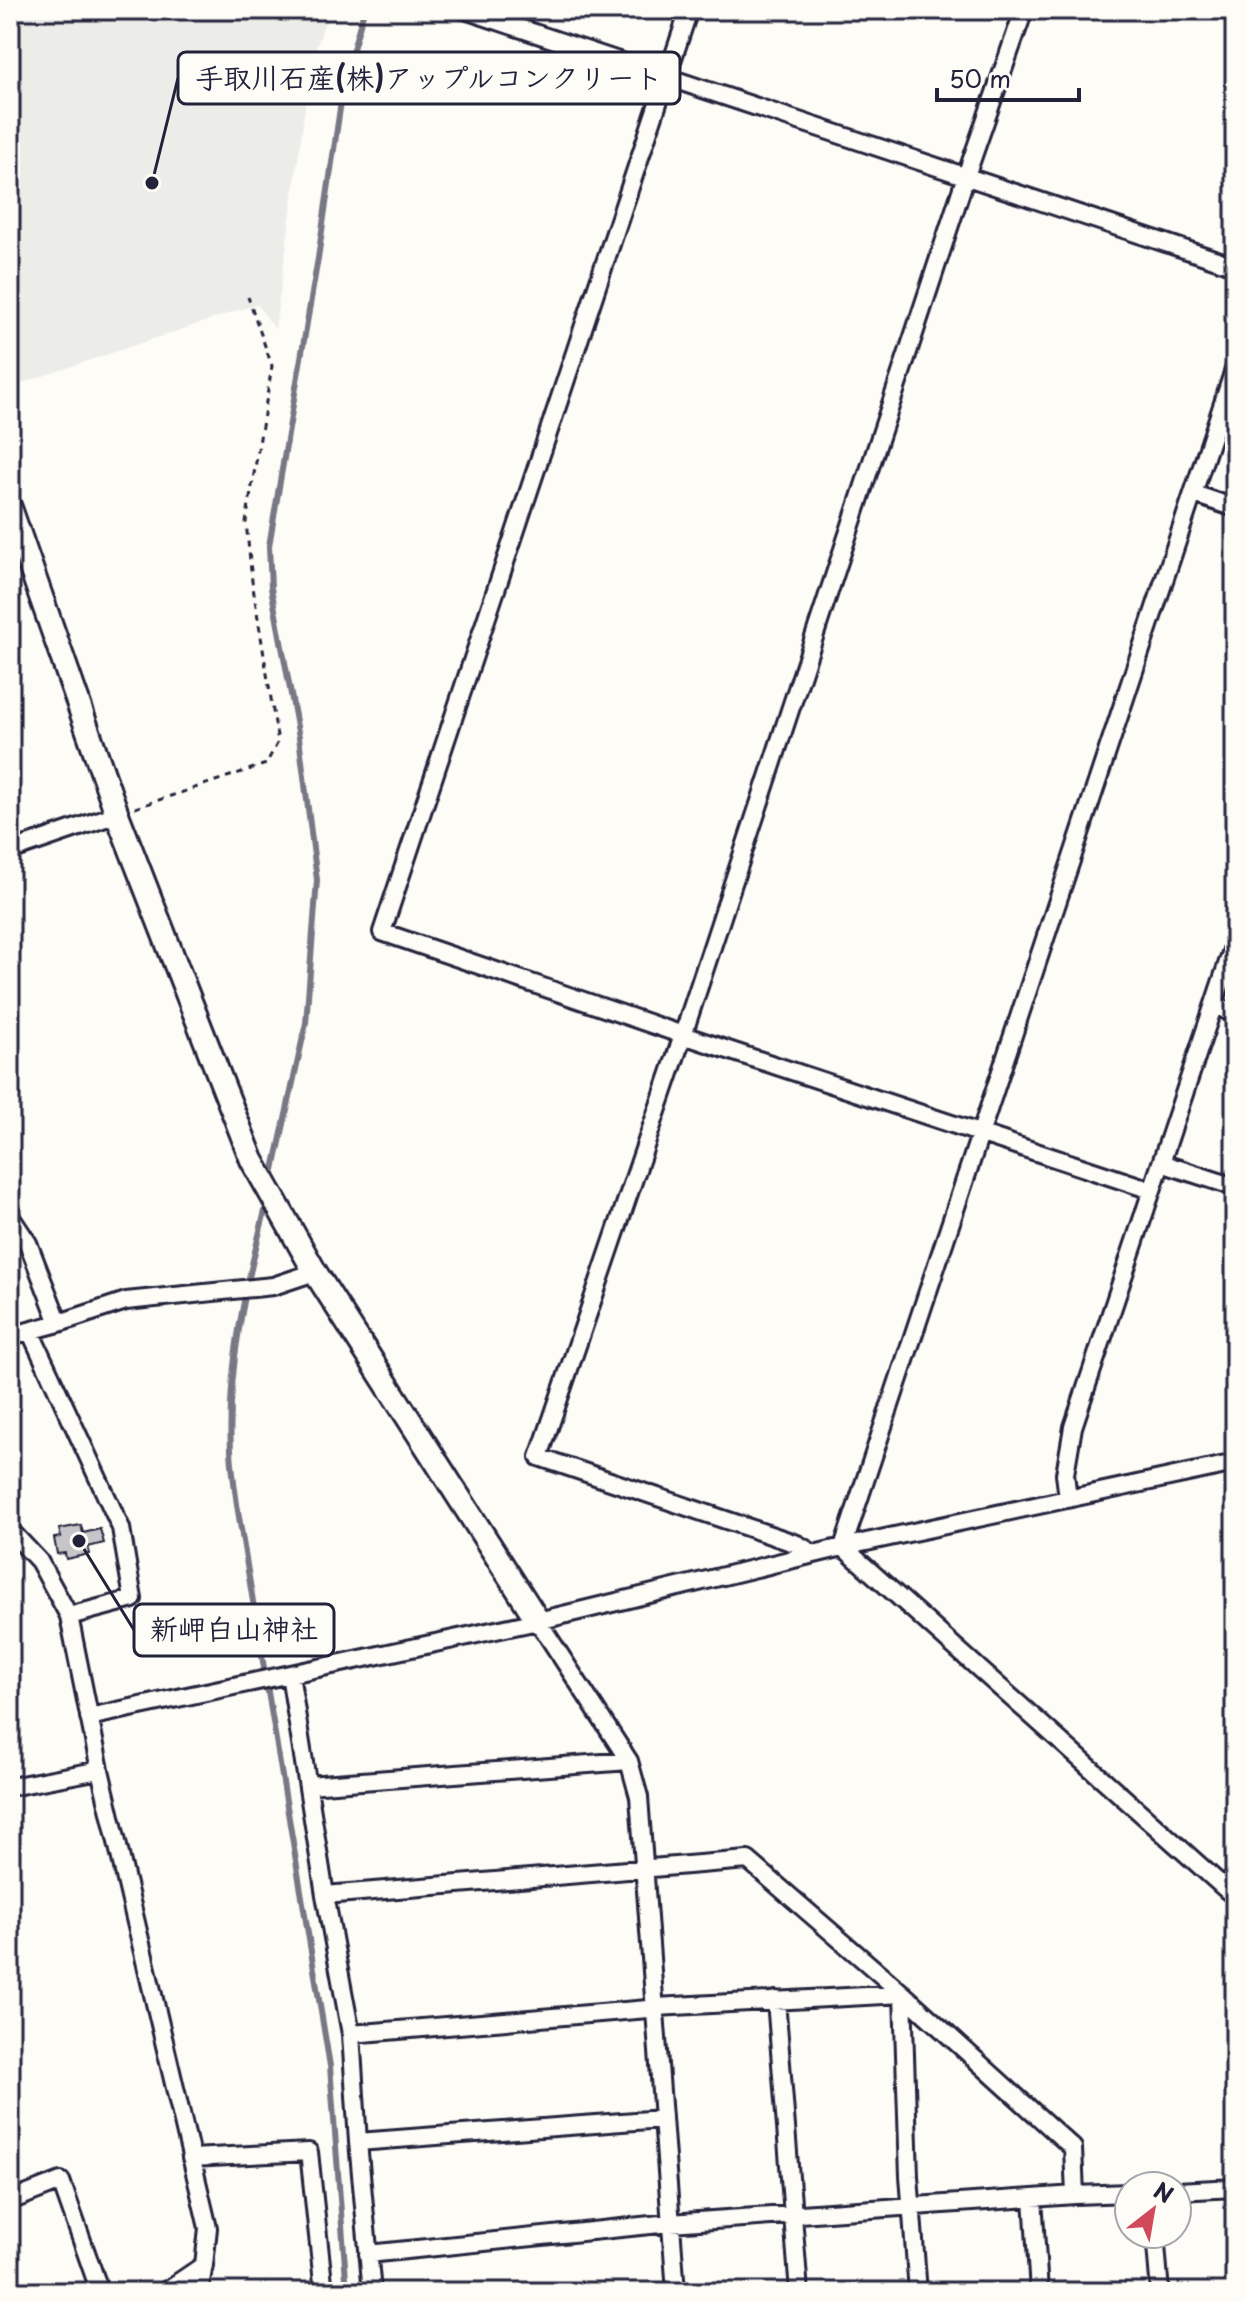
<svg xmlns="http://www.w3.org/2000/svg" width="1245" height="2302" viewBox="0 0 1245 2302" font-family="'Playpen Sans','Klee One',sans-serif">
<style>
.built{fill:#ecece9}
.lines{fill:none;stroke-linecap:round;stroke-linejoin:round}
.stream{stroke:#787885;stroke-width:6}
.building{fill:#c6c6c8;stroke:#22223b;stroke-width:2}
.street-casing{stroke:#22223b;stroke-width:22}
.secondary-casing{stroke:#22223b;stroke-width:28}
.path{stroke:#22223b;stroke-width:3;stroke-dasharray:6 6;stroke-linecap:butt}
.street{stroke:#fdfcf7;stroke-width:16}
.secondary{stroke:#fdfcf7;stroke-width:22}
.leader{fill:none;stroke:#22223b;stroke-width:3}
.callout-dot{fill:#22223b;stroke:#fdfcf7;stroke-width:3}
.callout{fill:#fdfcf7;stroke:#22223b;stroke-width:3}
.callout-label{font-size:28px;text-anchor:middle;font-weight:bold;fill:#22223b}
</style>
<rect width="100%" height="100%" fill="#fdfcf7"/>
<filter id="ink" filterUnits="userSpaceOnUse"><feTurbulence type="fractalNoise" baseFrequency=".0125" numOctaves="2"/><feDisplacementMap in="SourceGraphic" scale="16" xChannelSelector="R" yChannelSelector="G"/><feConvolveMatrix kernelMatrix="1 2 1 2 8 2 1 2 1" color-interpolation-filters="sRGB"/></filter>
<g filter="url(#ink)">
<path class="built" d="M10,10H329L311,63L275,329L257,304L10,387Z"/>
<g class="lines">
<path class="stream" d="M273,1174L306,1023L317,880L299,737L271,588L269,546L318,258L344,81L364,10
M265,1211C245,1289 227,1368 231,1450C232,1470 235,1491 238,1511L330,2066L347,2292"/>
</g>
<path class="building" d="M81,1525L83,1533L100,1529L104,1543L88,1547L89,1554L66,1559L65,1553L57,1554L54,1538L61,1537L59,1529Z"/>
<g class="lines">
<defs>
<path id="street" d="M465,10L1235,266
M689,10L382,932L683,1035L1151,1190
M1194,494L1235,508
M10,851L117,814
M1214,1004L1235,1015
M1161,1163L1235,1187
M10,1216L28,1243L59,1323L10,1336
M59,1323L126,1301L273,1286L315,1272
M30,1331L121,1528L133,1599L69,1616
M1068,1498L1065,1474L1073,1427L1235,941
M10,1530L39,1561L69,1616L100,1770L208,2228L204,2265L164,2292
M843,1547L1235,367
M843,1547L1228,1891L1235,1892
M814,1554L797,1544L539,1457L683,1035L966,176L1024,10
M538,1621L629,1761L639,1797L676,2292
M290,1674L325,1895L351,2034L358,2142L372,2292
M89,1717L538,1621L843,1547L1235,1463
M308,1785L629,1761
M10,1787L100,1770
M325,1895L748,1860L903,1994L1073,2148L1075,2195L1129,2193
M776,2000L799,2292
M351,2034L648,2009L656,2007L903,1994L909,2176L918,2292
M358,2142L662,2119
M191,2158L309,2152L324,2292
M1177,2191L1235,2188
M1033,2198L1039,2292
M10,2201L61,2181L100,2292
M1155,2234L1160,2292
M368,2254L670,2223L1075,2195
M199,2292L204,2265"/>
<path id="secondary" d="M10,508L117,814L252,1160L315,1272L538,1621"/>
</defs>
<use href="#street" class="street-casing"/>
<use href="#secondary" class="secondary-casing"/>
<path class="path" d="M135,808L266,764L278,742L252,581L246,522L272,366L248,297
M10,2275L22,2292"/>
<use href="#street" class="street"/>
<use href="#secondary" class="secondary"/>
</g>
</g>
<path class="leader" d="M152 183L178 78M79 1541L134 1630"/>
<g class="callout-dot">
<circle cx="152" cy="183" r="8"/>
<circle cx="79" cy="1541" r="8"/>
</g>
<g class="callout">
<rect x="178" y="52" width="502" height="52" rx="8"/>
<rect x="134" y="1604" width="200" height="52" rx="8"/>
</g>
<g class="callout-label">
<text x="429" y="88">手取川石産(株)アップルコンクリート</text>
<text x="234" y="1639">新岬白山神社</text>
</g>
<rect width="1245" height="2302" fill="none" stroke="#fdfcf7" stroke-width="40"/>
<rect x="20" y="20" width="1205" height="2262" fill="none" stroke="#22223b" stroke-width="3" filter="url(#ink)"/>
<g transform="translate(1153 2210) rotate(31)"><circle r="38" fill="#fdfcf7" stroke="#a5a5ac" stroke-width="2"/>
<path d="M0-6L14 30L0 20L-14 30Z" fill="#d1495b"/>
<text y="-12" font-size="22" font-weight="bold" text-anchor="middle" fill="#22223b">N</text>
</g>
<path d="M937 88v12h142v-12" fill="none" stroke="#22223b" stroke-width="4"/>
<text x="949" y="88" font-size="24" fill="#22223b" stroke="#fdfcf7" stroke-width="6" paint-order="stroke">50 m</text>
</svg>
